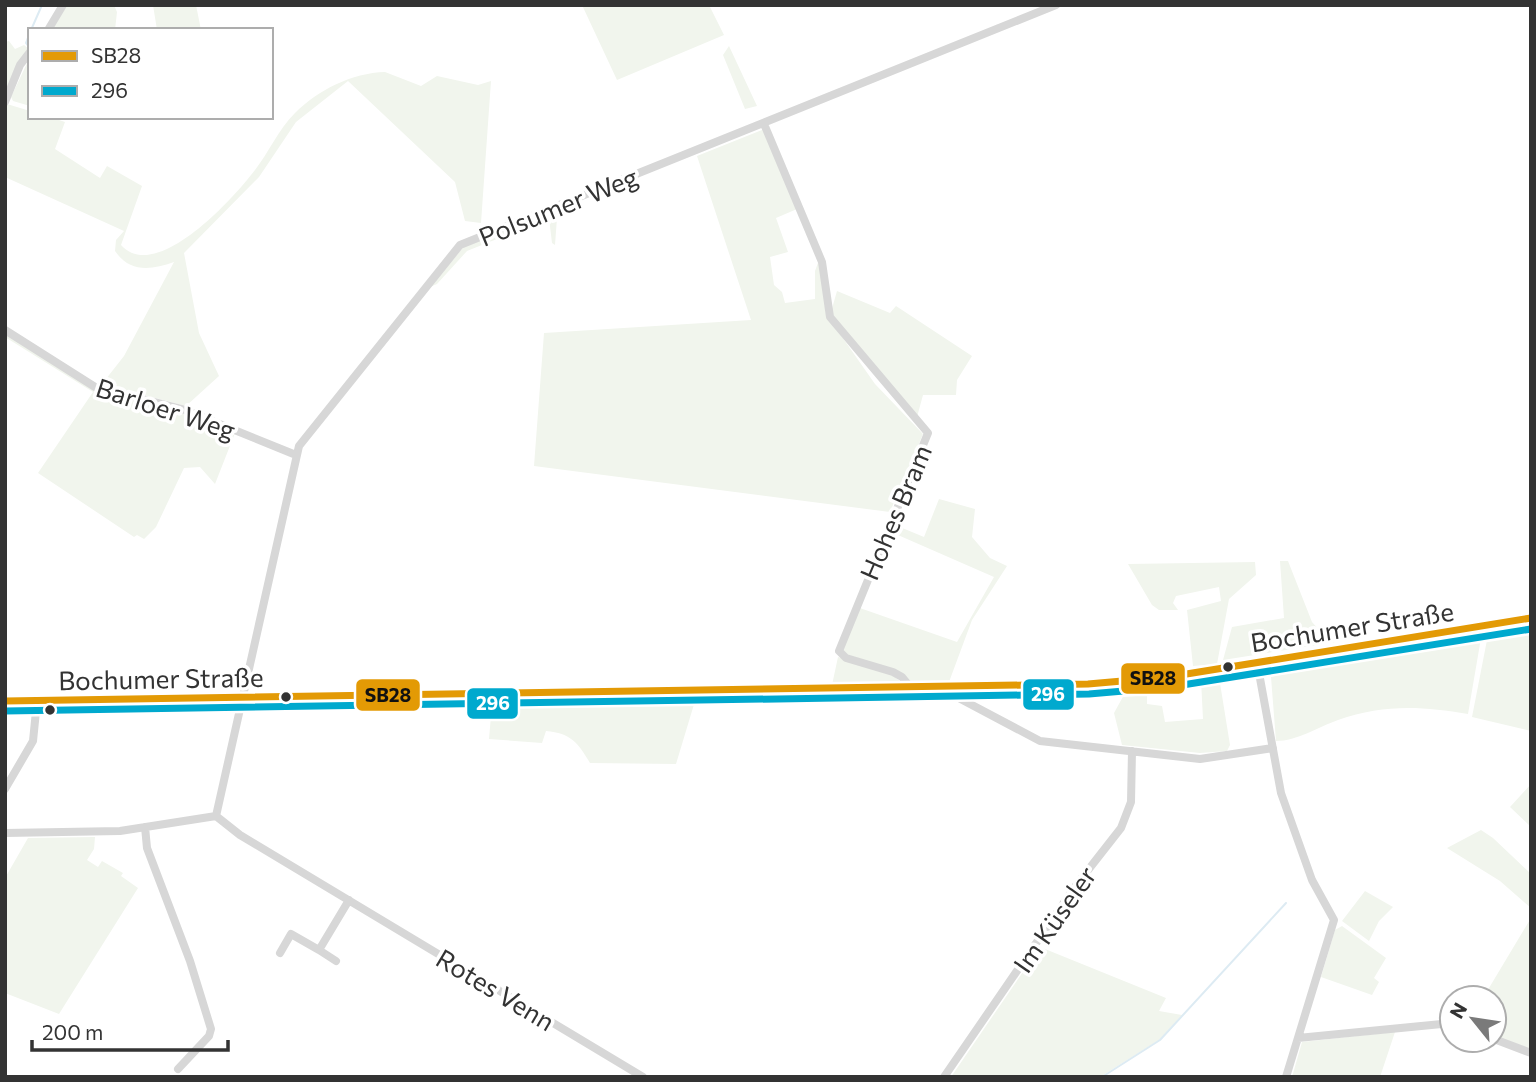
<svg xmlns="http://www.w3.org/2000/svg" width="1536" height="1082" viewBox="0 0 1536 1082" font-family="Commissioner,sans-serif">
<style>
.green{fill:#f1f5ed}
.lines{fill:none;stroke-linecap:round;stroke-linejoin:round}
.stream{stroke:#ddebf3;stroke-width:2}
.minor{stroke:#d7d7d7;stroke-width:8}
.major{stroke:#cacaca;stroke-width:10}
.bus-1-casing{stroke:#fff;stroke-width:12}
.bus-2-casing{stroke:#fff;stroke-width:12}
.bus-1{stroke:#e39a05;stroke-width:7}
.bus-2{stroke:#00a9ce;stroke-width:7}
.bus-dot{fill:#333;stroke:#fff;stroke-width:2.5}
.labels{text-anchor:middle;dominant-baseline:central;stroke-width:7;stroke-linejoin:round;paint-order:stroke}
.street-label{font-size:26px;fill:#333;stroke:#fff}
.line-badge{stroke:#fff;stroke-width:2.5}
.badge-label{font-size:19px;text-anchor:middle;font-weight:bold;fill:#fff}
.pale-badge-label{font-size:19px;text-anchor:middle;font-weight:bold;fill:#111}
</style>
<rect width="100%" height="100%" fill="#fff"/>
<path class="green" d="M66,5H114L117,12L115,30H51Z
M153,5H196L201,30H157Z
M582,5H709L724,35L617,80Z
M9,41L15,49L24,45L29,49L8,87L5,86V42Z
M729,46L757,106L745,109L723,55Z
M30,57V106L13,101L11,97Z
M385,72L421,86L437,76L478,85L491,81L481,223L465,221L455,182L348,81L296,122L259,177L184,253L199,333L219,376L186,406L102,384L124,356L174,262C151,270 130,273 115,251L116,240L124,231L5,177L7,104L30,111V117H50L65,122L55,149L100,178L107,166L142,186L121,245C156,284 233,199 255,170C269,152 278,130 295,113C318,90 352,73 385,72Z
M762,130L766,132L797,209L776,218L788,252L770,257L774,285L782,292L785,303L815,299V271L819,260L826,314L875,384L923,434L890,512L534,466L544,333L751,320L697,156Z
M568,206L557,218L555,245L552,243L549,218L467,251L437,284L430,287L466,244L557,208Z
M837,291L890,313L896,306L972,356L957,380L956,395H923L917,417L838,323L831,312Z
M5,333L94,389L199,418L235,433L215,484L200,467L184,468L156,527L144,539L137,535L134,537L38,473L93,392L5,337Z
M939,499L975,509L972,537L990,558L1007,566L972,620L949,682L912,684L847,657L842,650L857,607L957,642L994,577L891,532L895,525L924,537Z
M1280,561H1288L1312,622L1321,632L1342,641L1223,660L1232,627L1284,618Z
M1255,562L1256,575L1229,599L1217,664L1193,666L1187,610L1221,601L1219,587L1176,596L1173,603L1178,610H1159L1152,605L1128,564Z
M1531,630V731L1472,717L1487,640Z
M1481,638L1468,714C1422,706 1383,704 1338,720C1318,727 1297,741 1276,741L1271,677L1289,672L1288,669Z
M838,657L891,674L901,682L832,685Z
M1219,677L1230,745L1227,751L1200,753L1122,745L1114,713L1125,693L1147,690V704L1162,706L1165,722L1203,719L1201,680Z
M695,701L676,764L590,763C578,743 571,733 546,731L542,743L489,739L492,704Z
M1531,784V827L1510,807Z
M1481,830L1493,838L1531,874V908L1500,881L1447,848Z
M95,837L94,849L87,860L98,867L102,861L123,873L121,876L138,888L59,1014L5,993V878L28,838Z
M1365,891L1393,907L1379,921L1369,941L1342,921Z
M1531,918V1051L1494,1035V998H1478L1489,988Z
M1342,926L1386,958L1374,978L1379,982L1372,995L1321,977L1335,930Z
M1040,947L1166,998L1159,1011L1182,1015L1159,1040L1100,1077H951Z
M1395,1032L1380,1077H1292L1302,1042Z"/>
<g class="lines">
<path class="stream" d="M31,30L42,5
M29,47L26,43L30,32
M1102,1077L1160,1040L1286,903"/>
<path class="minor" d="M48,30L63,5
M5,102L20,65L30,52
M764,124L822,262L830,317L928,433L839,651L846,658L893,672L902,677L911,688
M5,330L95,387L185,410L296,455
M1257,662L1281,793L1312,880L1334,920L1286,1077
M938,687L1040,741L1200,759L1273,748
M5,789L33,741L37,701
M216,816L299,446L460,245L1056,5
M216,816L240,835L643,1077
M145,827L147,848L190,961L211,1029L209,1036L178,1069
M5,833L120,831L216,816
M319,950L336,961
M280,953L291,934L319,950L349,900
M1298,1038L1452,1023
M1494,1039L1531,1053
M944,1077L1074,888L1121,828L1131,802L1132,751"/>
<path class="major" d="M5,701L1088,684L1168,677L1531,618"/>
<defs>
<path id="bus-1" d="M5,701L1088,684L1168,677L1531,618"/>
<path id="bus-2" d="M5,711L1089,694L1170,687L1531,629"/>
</defs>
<use href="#bus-1" class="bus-1-casing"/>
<use href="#bus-2" class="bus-2-casing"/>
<use href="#bus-1" class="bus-1"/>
<use href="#bus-2" class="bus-2"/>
</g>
<g class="bus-dot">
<circle cx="1228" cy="667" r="6"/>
<circle cx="286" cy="697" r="6"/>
<circle cx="50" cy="710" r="6"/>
</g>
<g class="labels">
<g class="street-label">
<text transform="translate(558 206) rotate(-22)">Polsumer Weg</text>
<text transform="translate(166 408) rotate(18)">Barloer Weg</text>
<text transform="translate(895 512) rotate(-67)">Hohes Bram</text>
<text transform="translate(1352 626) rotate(-9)">Bochumer Straße</text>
<text transform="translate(161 678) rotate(-1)">Bochumer Straße</text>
<text transform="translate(1054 919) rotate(-55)">Im Küseler</text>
<text transform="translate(496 989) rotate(31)">Rotes Venn</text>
</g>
</g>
<g class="line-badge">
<rect x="1120" y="662" width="66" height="33" rx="7" fill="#e39a05"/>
<rect x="1022" y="678" width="53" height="33" rx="7" fill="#00a9ce"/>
<rect x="355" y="678" width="66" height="34" rx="7" fill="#e39a05"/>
<rect x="466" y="687" width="53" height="33" rx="7" fill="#00a9ce"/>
</g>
<g class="badge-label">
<text x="1048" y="701">296</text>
<text x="493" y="710">296</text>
</g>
<g class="pale-badge-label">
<text x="1153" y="685">SB28</text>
<text x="388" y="702">SB28</text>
</g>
<rect width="1536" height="1082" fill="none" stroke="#333333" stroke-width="14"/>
<rect x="28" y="28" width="245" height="91" fill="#ffffff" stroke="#adadad" stroke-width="2"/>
<rect x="42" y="51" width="35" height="10" fill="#e39a05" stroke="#adadad" stroke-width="2"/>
<text x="91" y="63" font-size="21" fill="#333333">SB28</text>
<rect x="42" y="86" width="35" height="10" fill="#00a9ce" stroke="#adadad" stroke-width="2"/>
<text x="91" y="98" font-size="21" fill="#333333">296</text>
<g transform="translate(1473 1019) rotate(300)"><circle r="33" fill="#ffffff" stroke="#adadad" stroke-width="2"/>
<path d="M0-5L12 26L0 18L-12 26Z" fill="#7a7a7a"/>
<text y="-10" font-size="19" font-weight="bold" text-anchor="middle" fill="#333333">N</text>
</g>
<path d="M32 1040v10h196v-10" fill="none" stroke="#333333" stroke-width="3.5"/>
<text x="42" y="1040" font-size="21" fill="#333333" stroke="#ffffff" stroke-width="5" paint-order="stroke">200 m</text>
</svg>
